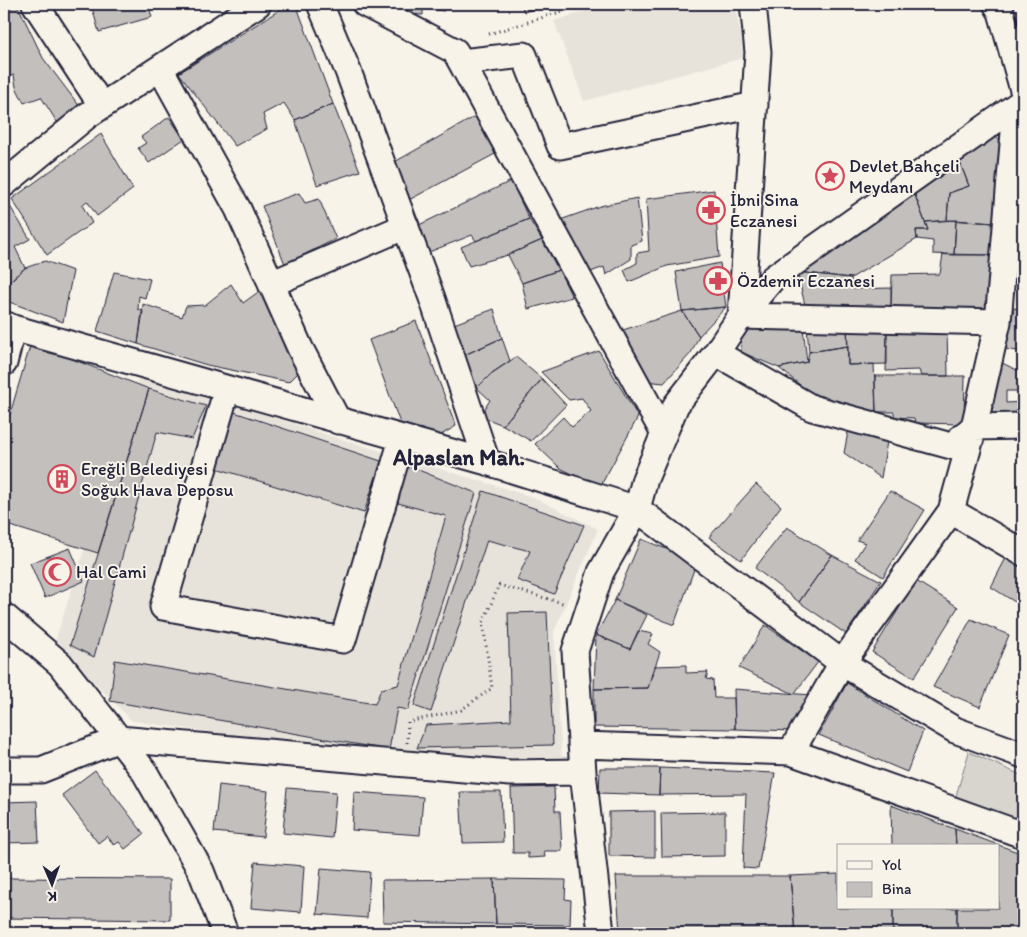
<svg xmlns="http://www.w3.org/2000/svg" width="1027" height="937" viewBox="0 0 1027 937" font-family="Itim,sans-serif">
<style>
.built{fill:#e7e3db}
.green{fill:#d8d5cf;stroke:#7d7c85}
.building{fill:#c2bfbd;stroke:#22223b}
.lines{fill:none;stroke-linecap:round;stroke-linejoin:round}
.minor-casing{stroke:#22223b;stroke-width:29}
.path{stroke:#22223b;stroke-width:3;stroke-dasharray:1 4;stroke-linecap:butt}
.minor{stroke:#f7f3e8;stroke-width:25}
.labels{text-anchor:middle;dominant-baseline:central;stroke-width:4;stroke-linejoin:round;paint-order:stroke}
.poi-label{font-size:18px;fill:#22223b;stroke:#f7f3e8;text-anchor:start}
.district-label{font-size:22px;font-weight:bold;fill:#22223b;stroke:#f7f3e8}
</style>
<rect width="100%" height="100%" fill="#f7f3e8"/>
<filter id="ink" filterUnits="userSpaceOnUse"><feTurbulence type="fractalNoise" baseFrequency=".02" numOctaves="2"/><feDisplacementMap in="SourceGraphic" scale="10" xChannelSelector="R" yChannelSelector="G"/><feConvolveMatrix kernelMatrix="1 2 1 2 8 2 1 2 1" color-interpolation-filters="sRGB"/></filter>
<g filter="url(#ink)">
<path class="built" d="M608,4H734L746,57L584,101L554,21Z
M140,374L331,436L533,497L598,529L554,632L562,762L375,755L132,721L55,642Z"/>
<path class="green" d="M969,752L1023,776V824L955,799Z"/>
<path class="building" d="M4,4H17L43,58L80,107L57,122L41,97L24,103L16,87L14,75L4,78Z
M91,4H148L152,17L99,32Z
M289,4H296L333,104L295,120L284,103L263,114L267,129L235,146L179,73Z
M386,4H444V11L423,9V15L406,14V8L385,7Z
M521,4H552L524,12Z
M333,104L360,171L317,185L295,120Z
M478,115L495,154L407,201L391,164Z
M169,117L184,139L149,163L138,148L146,143L141,137Z
M101,134L133,189L97,216L87,201L82,205L92,223L47,255L12,199Z
M993,136L1003,141L994,223L947,220L949,193L969,186L959,160Z
M959,160L969,186L949,193L947,220L925,222L913,190Z
M1023,179V234H1017Z
M511,181L529,219L476,241L472,235L429,252L419,225Z
M714,190L719,257L667,266L629,282L624,270L637,263V253L649,251L646,199Z
M913,190L928,230H916L917,239L851,278L797,272Z
M299,193L305,203L319,199L336,239L285,264L262,206Z
M637,198L642,241L631,245V259L606,275L604,267L588,273L565,231L563,219L600,206Z
M8,203L30,239L15,247L25,268L4,286V206Z
M529,219L542,240L508,255L469,266L461,247Z
M956,220L994,223L991,255H954Z
M956,220L954,255L933,254V241L917,239L916,230H928L925,222Z
M1019,238H1023V283L1015,282Z
M542,240L559,270L522,283L508,255Z
M943,254L991,255V310H891L892,275L940,274Z
M45,261L73,271L63,322L4,300V286L25,268Z
M720,263L726,307L682,311L676,272Z
M559,270L572,297L528,309L522,283Z
M114,272L150,279L145,298L139,296L138,309L143,311L138,344L97,331Z
M797,272L851,278L853,289L891,288V310L806,309Z
M231,284L243,303L261,290L300,371L289,382L207,365L138,344L143,304L182,317L186,306L205,305Z
M726,307L699,336L682,311Z
M1014,308L1023,310V352L1005,349Z
M494,309L502,338L462,356L454,324Z
M682,311L699,336L691,353L664,383L645,381L623,330Z
M416,321L456,426L441,435L400,423L369,340Z
M847,325L887,326V364L848,365Z
M847,325L848,346L809,352L807,327Z
M887,326L947,328L948,376H921L919,370L886,371Z
M752,327H803L807,362L779,368L741,352L740,333Z
M502,338L510,361L492,373L477,388L467,380L462,356Z
M31,343L149,389L98,553L4,524V434Z
M848,346V365L874,364L876,412L810,393L779,368L807,362L809,352Z
M599,351L638,417L600,487L560,468L535,444L563,417L572,427L591,411L582,398L569,400L541,372Z
M516,357L542,379L503,425L480,416L490,400L477,388L492,373Z
M998,361L1023,373L1022,391H1006V403L1023,402V420H985Z
M875,376H965L964,424L915,423L914,418L894,417V412H876Z
M542,379L566,405L531,441L503,425Z
M149,389L206,406L192,439L157,432L94,657L70,645Z
M231,411L381,461L364,513L213,467Z
M849,427L888,435L881,478L844,453Z
M406,465L476,493L408,710L397,708L389,750L110,701L115,660L375,704L381,689L398,685L446,516L398,503Z
M756,484L781,506L741,560L709,537Z
M483,491L584,525L554,594L517,580L530,551L487,540L431,712L414,706Z
M890,491L925,510L883,577L855,559L865,543L857,540Z
M787,527L832,555L799,602L755,568Z
M641,539L697,561L674,625L615,600Z
M70,548L84,581L45,598L30,563Z
M832,555L881,581L846,634L799,602Z
M1007,556L1023,565V607L991,587Z
M916,581L958,607L914,678L872,652Z
M615,600L647,615L630,649L596,635Z
M547,612L553,745L417,748L426,725L511,720L508,613Z
M971,619L1009,635L980,707L933,687Z
M765,625L818,662L794,694L739,668Z
M638,631L653,634L648,644L660,652L648,688L594,689L596,635L630,649Z
M686,665V673L708,672L706,679L713,680L714,698H734L735,729L594,727V689L648,688L654,666Z
M847,683L923,731L907,772L819,735Z
M734,689L811,695L793,731L735,729Z
M600,768H660L659,795L599,793Z
M660,768L775,773L758,869L743,868L746,794L659,795Z
M95,770L144,834L125,849L119,842L114,845L107,836L98,843L62,795Z
M219,785L268,791L263,837L214,832Z
M554,787L555,811H560L562,851H544L545,857L528,858V853H513L511,788Z
M287,788L336,792L332,838L283,833Z
M354,792L423,797L420,835L352,830Z
M460,792H501L503,842L463,843Z
M37,801L39,842L4,843V802Z
M891,805L955,829L956,846H892Z
M655,811V857L609,856V812Z
M725,812V856L662,857L661,813Z
M955,829L1023,854V933H957V908H998V846H956Z
M255,862L304,866L301,912L251,908Z
M321,868L370,872L367,918L317,914Z
M838,874V908H893V933H795L790,876Z
M616,876H790L795,933H620Z
M4,878L170,879V920L4,918Z
M494,879L566,880L565,899L571,900L570,925L496,924Z
M494,879L496,924L383,922L382,880Z
M893,908H957V933H893Z"/>
<g class="lines">
<defs>
<path id="minor" d="M35,4L102,106
M320,4L348,71L432,298L487,462
M365,4L455,51L663,432
M996,4L1001,12L1023,90
M461,62L524,55L560,146L755,105
M160,68L238,209L300,348L338,421
M4,184L88,115L258,4
M271,284L406,226
M741,316L773,278L1023,101
M741,316L998,322
M4,324L13,328L487,462L637,509L842,663L955,730L1023,755
M716,353L812,408L951,446L974,427L1023,426
M4,363L13,328
M227,389L163,607L343,640L402,439
M951,511L1023,553
M4,616L60,664L144,771L201,871L225,933
M581,745L791,752L1023,835
M791,752L842,663L951,511L974,427L998,322L1014,132L1023,128
M4,770H41L119,739L510,773L583,772
M601,933L583,772L575,651L601,572L637,509L645,479L676,405L716,353L741,316L758,52L753,4"/>
</defs>
<use href="#minor" class="minor-casing"/>
<path class="path" d="M489,34L586,4
M407,743L408,722L461,710L492,688L483,623L499,585L566,604"/>
<use href="#minor" class="minor"/>
</g>
</g>
<defs>
<symbol id="sight-ring" viewBox="-11 -11 22 22"><circle r="9.5" fill="#f7f3e8" stroke="#d1495b" stroke-width="1.5"/><path d="M0-6L1.8-2.2L6-1.7L2.9 1.2L3.7 5.4L0 3.3L-3.7 5.4L-2.9 1.2L-6-1.7L-1.8-2.2Z" fill="#d1495b"/></symbol>
<symbol id="pharmacy-ring" viewBox="-11 -11 22 22"><circle r="9.5" fill="#f7f3e8" stroke="#d1495b" stroke-width="1.5"/><path d="M-2-6h4v4h4v4h-4v4h-4v-4h-4v-4h4Z" fill="#d1495b"/></symbol>
<symbol id="building-ring" viewBox="-11 -11 22 22"><circle r="9.5" fill="#f7f3e8" stroke="#d1495b" stroke-width="1.5"/><path d="M-4-6H4V6H1V3H-1V6H-4ZM-2.5-4.3h1.7v1.8h-1.7ZM.8-4.3h1.7v1.8H.8ZM-2.5-1h1.7V.8h-1.7ZM.8-1h1.7V.8H.8Z" fill="#d1495b"/></symbol>
<symbol id="mosque-ring" viewBox="-11 -11 22 22"><circle r="9.5" fill="#f7f3e8" stroke="#d1495b" stroke-width="1.5"/><path d="M3.5-4.9A6 6 0 1 0 3.5 4.9A5 5 0 1 1 3.5-4.9Z" fill="#d1495b"/></symbol>
</defs>
<g fill-rule="evenodd">
<use href="#sight-ring" x="814" y="160" width="32" height="32"/>
<use href="#pharmacy-ring" x="695" y="194" width="32" height="32"/>
<use href="#pharmacy-ring" x="702" y="265" width="32" height="32"/>
<use href="#building-ring" x="46" y="463" width="32" height="32"/>
<use href="#mosque-ring" x="41" y="556" width="32" height="32"/>
</g>
<g class="labels">
<g class="poi-label">
<text x="849" y="166">Devlet Bahçeli<tspan x="849" dy="21">Meydanı</tspan></text>
<text x="730" y="200">İbni Sina<tspan x="730" dy="21">Eczanesi</tspan></text>
<text x="737" y="281">Özdemir Eczanesi</text>
<text x="81" y="469">Ereğli Belediyesi<tspan x="81" dy="21">Soğuk Hava Deposu</tspan></text>
<text x="76" y="572">Hal Cami</text>
</g>
<g class="district-label">
<text x="459" y="457">Alpaslan Mah.</text>
</g>
</g>
<rect width="1027" height="937" fill="none" stroke="#f7f3e8" stroke-width="20"/>
<rect x="10" y="10" width="1007" height="917" fill="none" stroke="#22223b" stroke-width="2" filter="url(#ink)"/>
<rect x="837" y="844" width="162" height="65" fill="#f7f3e8" stroke="#a29fa3"/>
<rect x="847" y="861" width="25" height="8" fill="#f7f3e8" stroke="#a29fa3"/>
<text x="882" y="870" font-size="15" fill="#22223b">Yol</text>
<rect x="847" y="882" width="25" height="15" fill="#c2bfbd" stroke="#a29fa3"/>
<text x="882" y="894" font-size="15" fill="#22223b">Bina</text>
<g transform="translate(52 884) rotate(178)" stroke="#f7f3e8" stroke-width="4" paint-order="stroke">
<path d="M0-4L9 19L0 12L-9 19Z" fill="#22223b"/>
<text y="-8" font-size="14" font-weight="bold" text-anchor="middle" fill="#22223b">K</text>
</g>
</svg>
